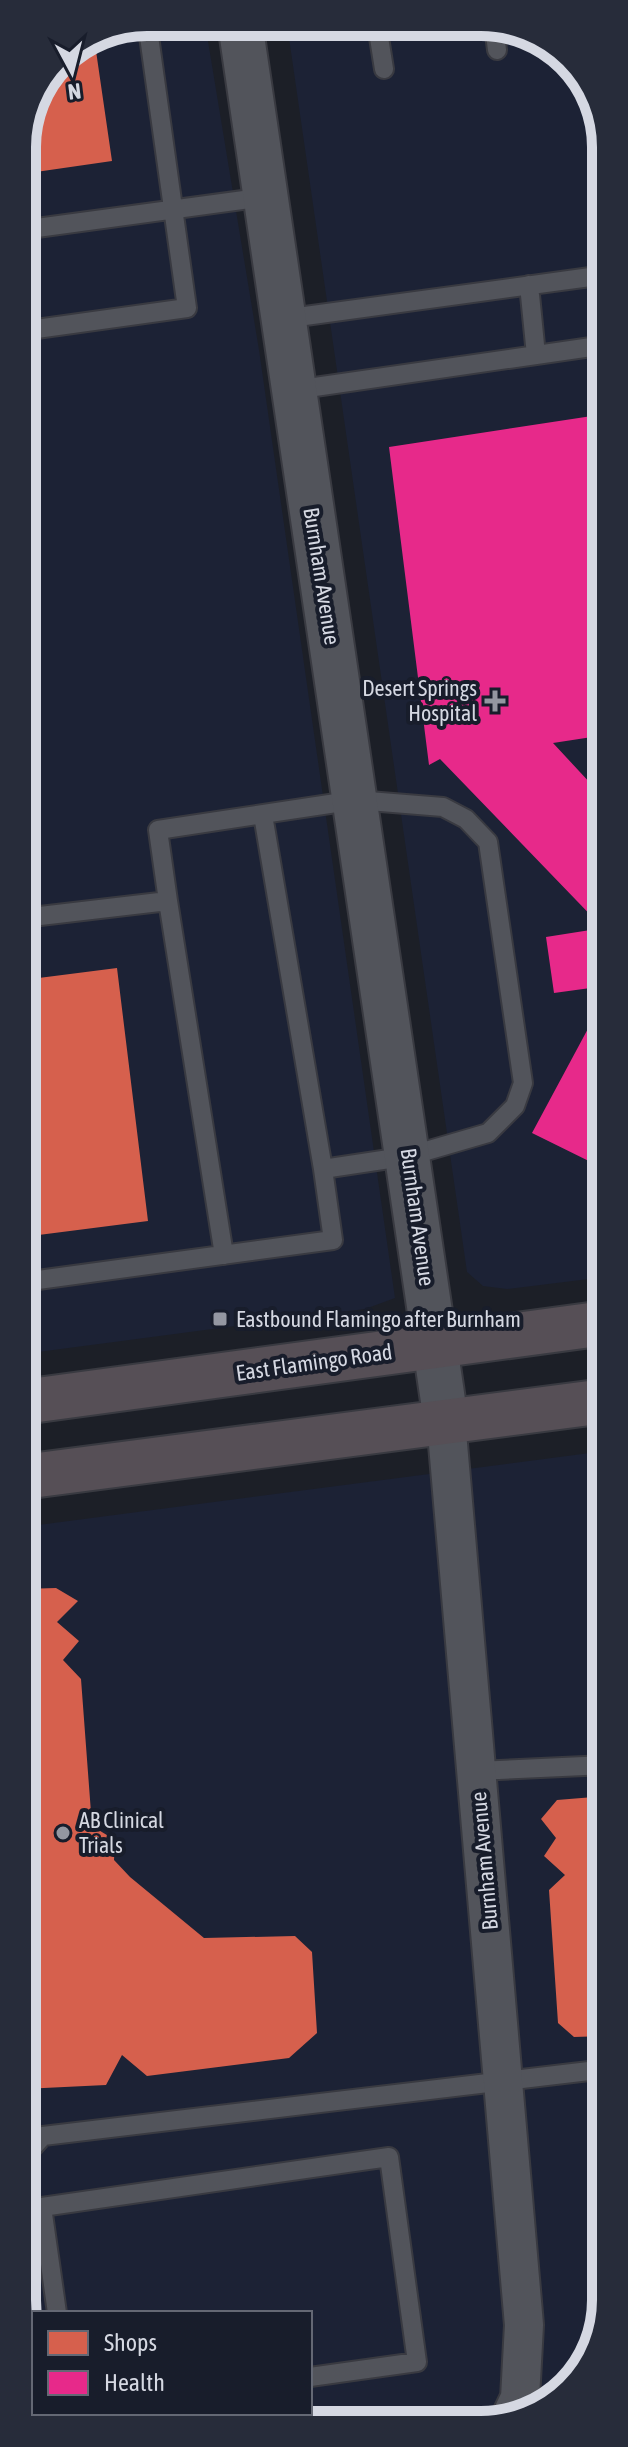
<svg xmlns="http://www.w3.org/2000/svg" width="628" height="2447" viewBox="0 0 628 2447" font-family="'Asap Condensed',sans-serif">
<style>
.built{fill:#1c2235}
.shops{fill:#d6604d}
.health{fill:#e7298a}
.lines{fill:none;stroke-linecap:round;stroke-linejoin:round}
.service-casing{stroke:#393a41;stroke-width:22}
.minor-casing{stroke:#393a41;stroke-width:42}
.tertiary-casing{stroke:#393a41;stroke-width:48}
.primary-casing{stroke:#393a41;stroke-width:48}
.service{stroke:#52545b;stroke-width:18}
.minor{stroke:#52545b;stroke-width:38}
.tertiary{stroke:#52545b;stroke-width:44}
.primary{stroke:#564f56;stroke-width:44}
.poi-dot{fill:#9497a1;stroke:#181d2b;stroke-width:3}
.labels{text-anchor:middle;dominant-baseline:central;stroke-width:8;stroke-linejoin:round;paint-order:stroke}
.street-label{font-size:22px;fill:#d5d8e2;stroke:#181d2b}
.poi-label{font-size:22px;fill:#d5d8e2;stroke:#181d2b;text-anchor:start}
.rim{fill:none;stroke:#d5d8e2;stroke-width:10}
</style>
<rect width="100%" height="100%" fill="#1c1f27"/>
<path class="built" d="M147,22L205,23L259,350L395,1298L365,1309L23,1354L22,139L59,58Z
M287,24L513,26L575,64L605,130V1277L507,1289L483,1286L467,1272Z
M605,1451L606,2308L575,2383L498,2424L122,2422L106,2413H310V2313H34V2340L23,2317V1527Z"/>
<path class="shops" d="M95,44L112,161L22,174V139L59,58Z
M117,968L148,1221L23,1237V980Z
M56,1588L78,1601L57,1622L79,1641L63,1660L81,1679L92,1826L115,1840L114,1860L130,1877L204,1938L295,1936L312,1952L317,2033L289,2058L147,2076L122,2055L106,2085L23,2089V1589Z
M606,1796V2036L574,2037L558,2023L549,1890L565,1875L544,1856L556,1838L541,1819L557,1800Z"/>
<path class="health" d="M605,414V735L553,743L605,799V986L554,993L546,937L603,928L440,759L429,765L389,447Z
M605,997V1169L532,1133Z"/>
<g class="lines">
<defs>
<path id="service" d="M377,25L384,69
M494,26L497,50
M603,126L605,139
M22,230L265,197
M529,285L536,355
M283,319L605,275
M22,331L187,308L147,22
M294,390L605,345
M263,815L323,1169
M168,901L224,1255
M23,918L168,901L158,830L356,800L443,807L466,819L488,842L523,1083L515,1106L488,1133L409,1156L323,1169L333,1240L23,1282
M476,1771L606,1765
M23,2158L43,2136L606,2069
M57,2313L42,2207L389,2157L417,2362L310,2377"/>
<path id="minor" d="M446,1421L524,2325L520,2398L511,2417"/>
<path id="tertiary" d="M240,23L446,1421"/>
<path id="primary" d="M23,1402L605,1323
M23,1477L605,1401"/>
</defs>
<use href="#service" class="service-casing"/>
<use href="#minor" class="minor-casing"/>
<use href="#tertiary" class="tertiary-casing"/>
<use href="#primary" class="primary-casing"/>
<use href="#service" class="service"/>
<use href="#minor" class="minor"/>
<use href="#tertiary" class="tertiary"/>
<use href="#primary" class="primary"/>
</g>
<g class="poi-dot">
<path d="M491 689h8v8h8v8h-8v8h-8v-8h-8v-8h8z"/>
<rect x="212" y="1311" width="16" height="16" rx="4"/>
<circle cx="63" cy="1833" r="8"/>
</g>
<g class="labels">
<g class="street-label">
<text transform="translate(322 576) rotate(81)">Burnham Avenue</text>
<text transform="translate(418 1217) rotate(82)">Burnham Avenue</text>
<text transform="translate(314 1362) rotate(-8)">East Flamingo Road</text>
<text transform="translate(484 1861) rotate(-95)">Burnham Avenue</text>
</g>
<g class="poi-label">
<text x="477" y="688" text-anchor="end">Desert Springs<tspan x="477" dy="25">Hospital</tspan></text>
<text x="236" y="1319">Eastbound Flamingo after Burnham</text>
<text x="79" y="1820">AB Clinical<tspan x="79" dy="25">Trials</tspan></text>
</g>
</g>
<path d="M0 0H628V2447H0ZM147 36H481A111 111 0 0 1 592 147V2300A111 111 0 0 1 481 2411H147A111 111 0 0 1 36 2300V147A111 111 0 0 1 147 36Z" fill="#272c3a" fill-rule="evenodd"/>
<path class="rim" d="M147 36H481A111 111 0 0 1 592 147V2300A111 111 0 0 1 481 2411H147A111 111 0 0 1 36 2300V147A111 111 0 0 1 147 36Z"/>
<rect x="32" y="2311" width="280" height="104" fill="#181d2b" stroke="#646874" stroke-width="2"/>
<rect x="48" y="2331" width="40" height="24" fill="#d6604d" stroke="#646874" stroke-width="2"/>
<text x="104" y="2351" font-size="24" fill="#d5d8e2">Shops</text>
<rect x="48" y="2371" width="40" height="24" fill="#e7298a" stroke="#646874" stroke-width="2"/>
<text x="104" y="2391" font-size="24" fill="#d5d8e2">Health</text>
<g transform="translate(72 72) rotate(173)" stroke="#181d2b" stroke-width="6" paint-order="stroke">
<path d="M0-6L14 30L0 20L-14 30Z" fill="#d5d8e2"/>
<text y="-12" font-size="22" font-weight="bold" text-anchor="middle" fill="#d5d8e2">N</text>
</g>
</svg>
